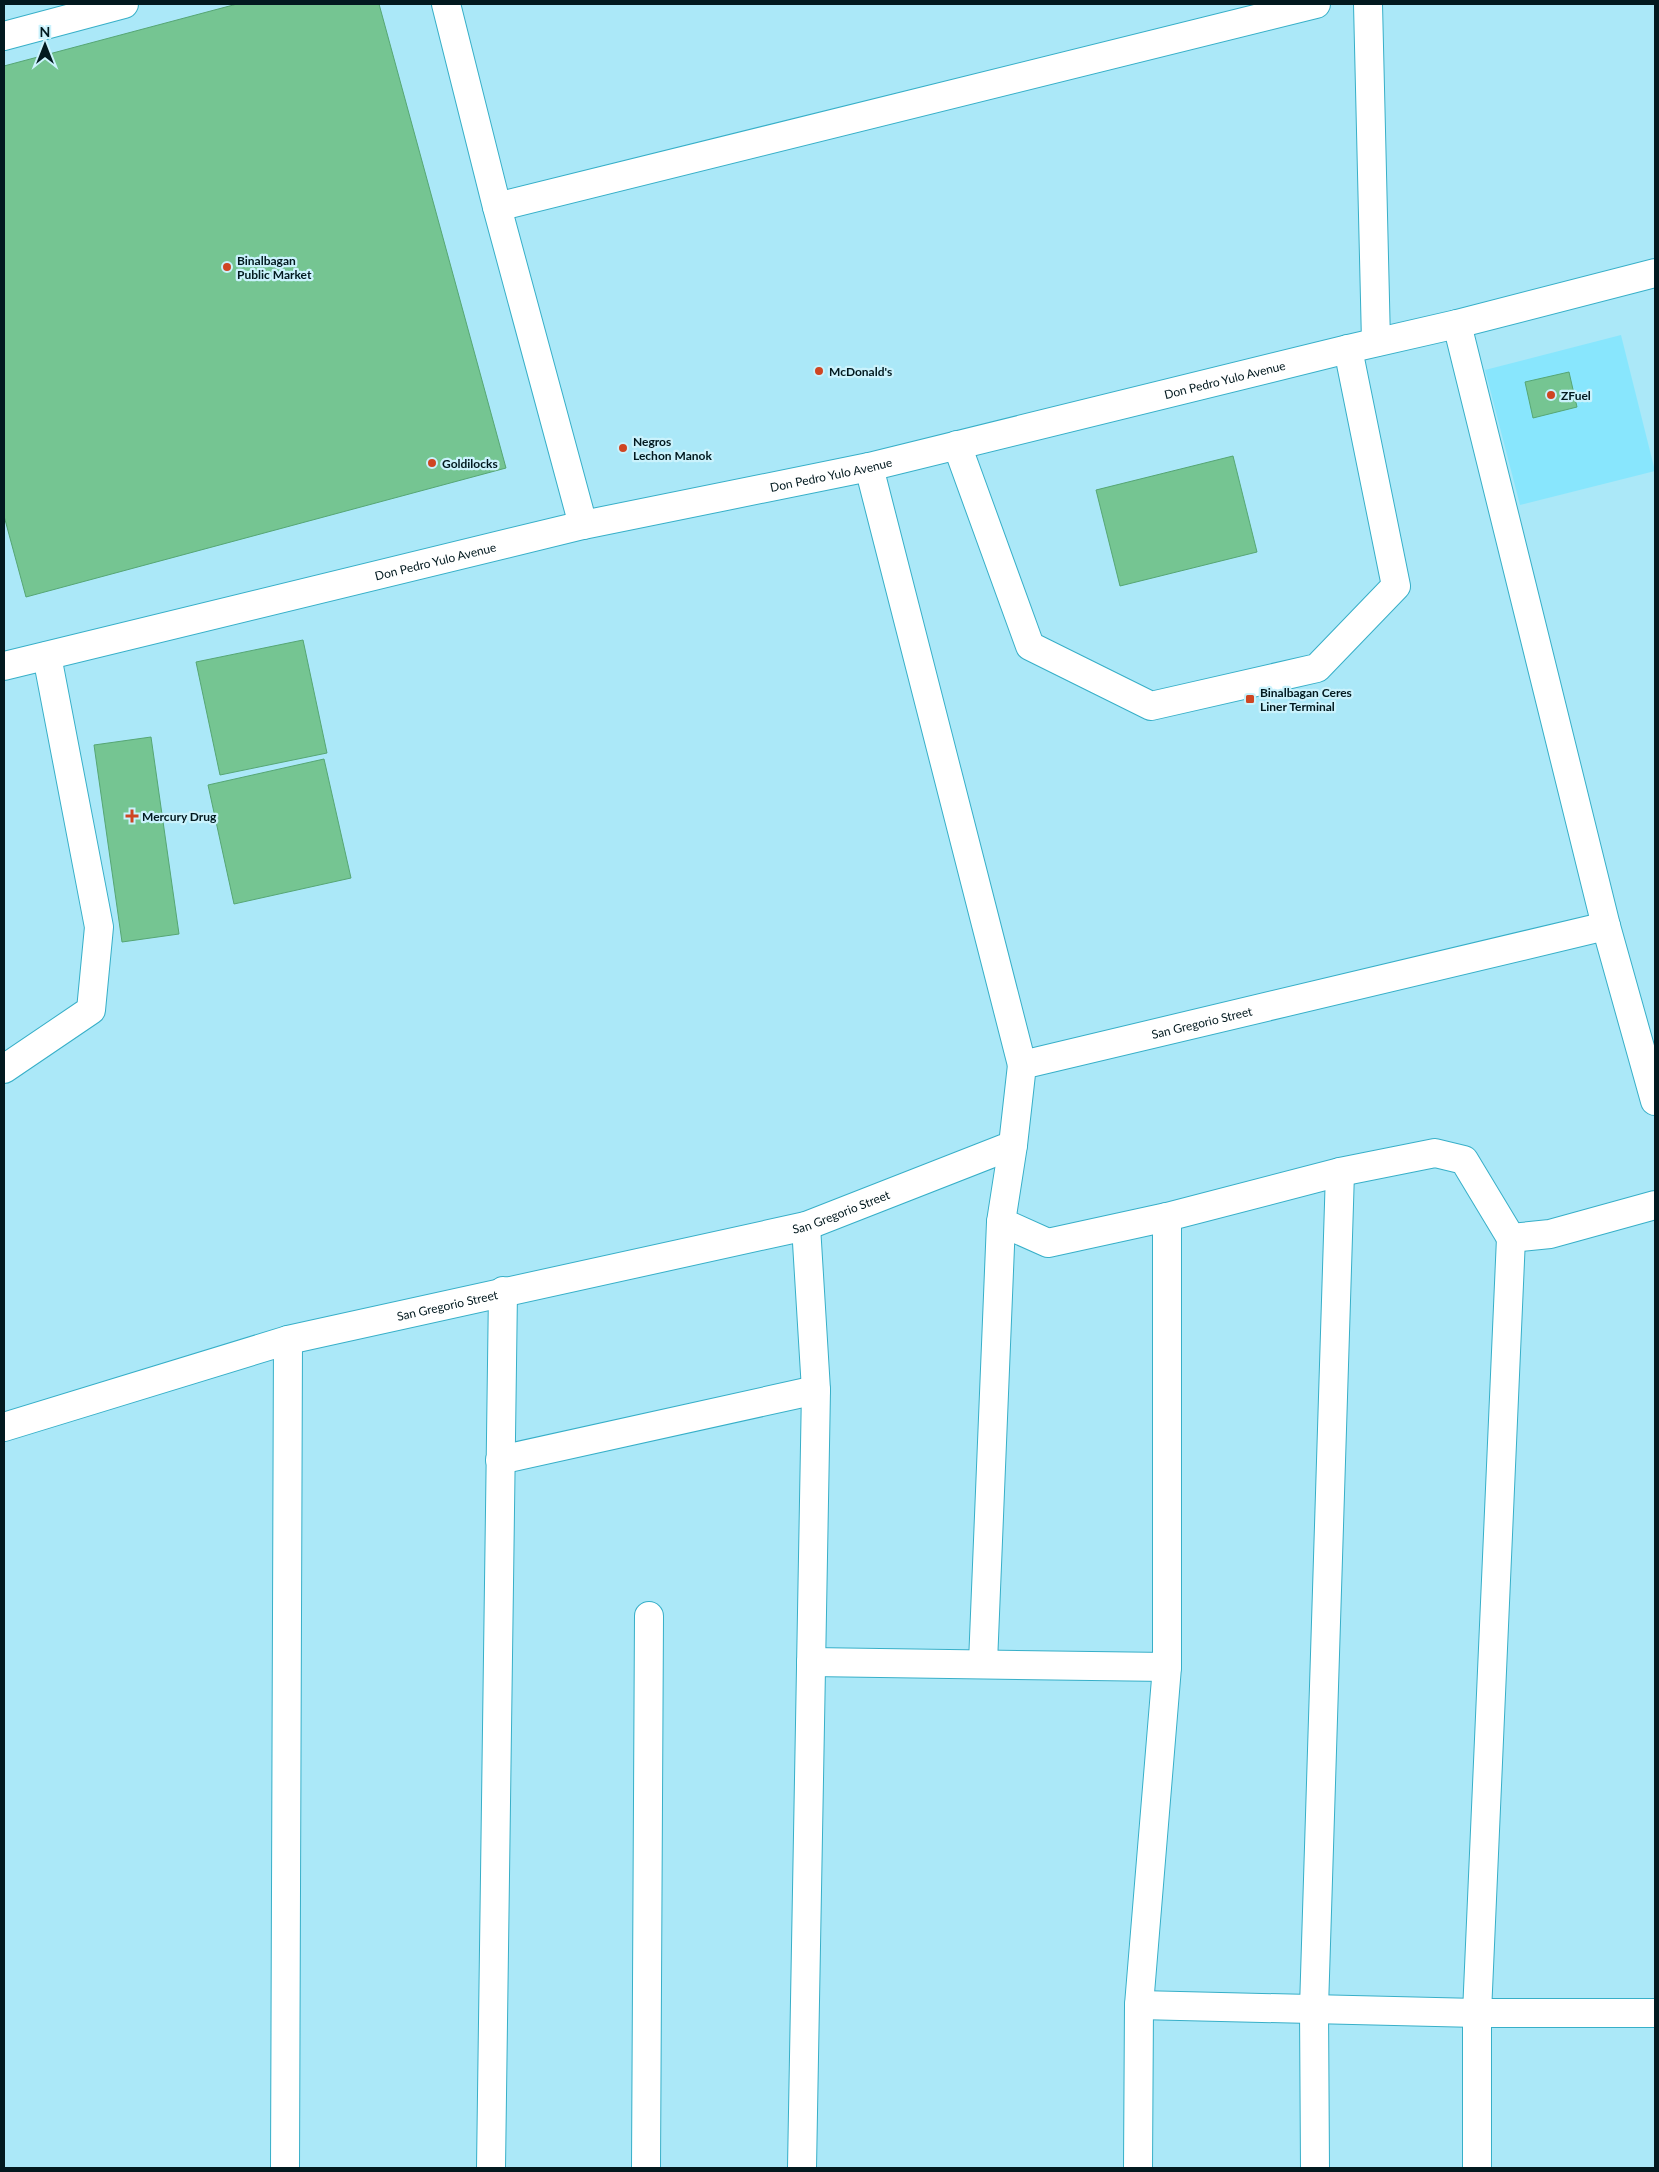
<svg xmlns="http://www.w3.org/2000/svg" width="1659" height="2172" viewBox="0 0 1659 2172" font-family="Lato,sans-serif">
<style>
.built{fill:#88e6fd}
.building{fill:#75c592;stroke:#56a674}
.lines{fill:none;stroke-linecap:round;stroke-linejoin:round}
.minor-casing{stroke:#37afc8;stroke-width:30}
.minor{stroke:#fff;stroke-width:28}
.poi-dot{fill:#cf4522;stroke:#caf2fc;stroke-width:2}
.labels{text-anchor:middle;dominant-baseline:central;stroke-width:4.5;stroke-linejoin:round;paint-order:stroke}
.poi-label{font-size:12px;font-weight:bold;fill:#02191f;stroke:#caf2fc;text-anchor:start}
.street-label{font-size:12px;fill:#02191f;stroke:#caf2fc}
</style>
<rect width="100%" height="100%" fill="#abe8f8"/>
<path class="built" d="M1621,335L1655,471L1520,505L1485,370Z"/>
<path class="building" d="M237,4H379L506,468L26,597L4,516V66Z
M1569,372L1577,407L1533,418L1525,382Z
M1233,456L1257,552L1120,586L1096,490Z
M303,640L327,753L220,775L196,662Z
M151,737L179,934L122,942L94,745Z
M324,759L351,878L234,904L208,785Z"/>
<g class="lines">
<defs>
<g id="minor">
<path d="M446,4L497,207L583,525"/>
<path d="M1368,4L1376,342"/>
<path d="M4,36L124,4"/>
<path d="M497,207L1316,4"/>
<path d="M1457,324L1606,926L1655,1101"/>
<path d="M957,445L1030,646L1151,706L1317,668L1396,586L1348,349"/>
<path d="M869,467L1022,1065"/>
<path id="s1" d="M4,666L583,525L869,467L1348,349L1457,324L1655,273"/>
<path d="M4,1069L91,1010L99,927L47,656"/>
<path d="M1001,1222L1048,1243L1167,1217L1340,1172L1435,1153L1464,1160L1511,1238L1550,1234L1655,1205"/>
<path id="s2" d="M4,1427L288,1340L806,1226L1013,1145L1022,1065L1606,926"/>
<path d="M500,1460L816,1390"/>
<path d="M811,1662L1167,1667"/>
<path d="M983,1663L1001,1222L1013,1145"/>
<path d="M1139,2005L1477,2013H1655"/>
<path d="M285,2168L288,1340"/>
<path d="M491,2168L503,1291"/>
<path d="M646,2168L649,1616"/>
<path d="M802,2168L816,1390L806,1226"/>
<path d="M1138,2168L1139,2005L1167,1667V1217"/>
<path d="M1315,2168L1314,2008L1340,1172"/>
<path d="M1477,2168V2013L1511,1238"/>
</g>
</defs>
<use href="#minor" class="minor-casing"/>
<use href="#minor" class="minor"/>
</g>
<g class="poi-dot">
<circle cx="227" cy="267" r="5"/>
<circle cx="819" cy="371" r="5"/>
<circle cx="1551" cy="395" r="5"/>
<circle cx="623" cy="448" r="5"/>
<circle cx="432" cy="463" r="5"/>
<rect x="1245" y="694" width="10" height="10" rx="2.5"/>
<path d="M129.5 808.5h5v5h5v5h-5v5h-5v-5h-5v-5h5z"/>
</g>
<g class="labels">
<g class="poi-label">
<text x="237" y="260">Binalbagan<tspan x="237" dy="14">Public Market</tspan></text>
<text x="829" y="371">McDonald's</text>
<text x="1561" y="395">ZFuel</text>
<text x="633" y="441">Negros<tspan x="633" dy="14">Lechon Manok</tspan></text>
<text x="442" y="463">Goldilocks</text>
<text x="1260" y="692">Binalbagan Ceres<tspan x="1260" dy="14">Liner Terminal</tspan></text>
<text x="142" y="816">Mercury Drug</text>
</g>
<g class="street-label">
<text stroke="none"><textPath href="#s1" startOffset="1254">Don Pedro Yulo Avenue</textPath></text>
<text stroke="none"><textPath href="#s1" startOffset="849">Don Pedro Yulo Avenue</textPath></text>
<text stroke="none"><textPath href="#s1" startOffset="444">Don Pedro Yulo Avenue</textPath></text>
<text stroke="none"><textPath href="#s2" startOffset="1315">San Gregorio Street</textPath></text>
<text stroke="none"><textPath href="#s2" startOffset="865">San Gregorio Street</textPath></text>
<text stroke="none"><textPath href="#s2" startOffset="460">San Gregorio Street</textPath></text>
</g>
</g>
<rect width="1659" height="2172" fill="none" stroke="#02191f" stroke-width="10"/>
<g transform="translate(45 45)" stroke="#caf2fc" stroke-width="4" paint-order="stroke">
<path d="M0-4L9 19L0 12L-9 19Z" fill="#02191f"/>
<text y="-8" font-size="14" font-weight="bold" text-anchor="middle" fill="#02191f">N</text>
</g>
</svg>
